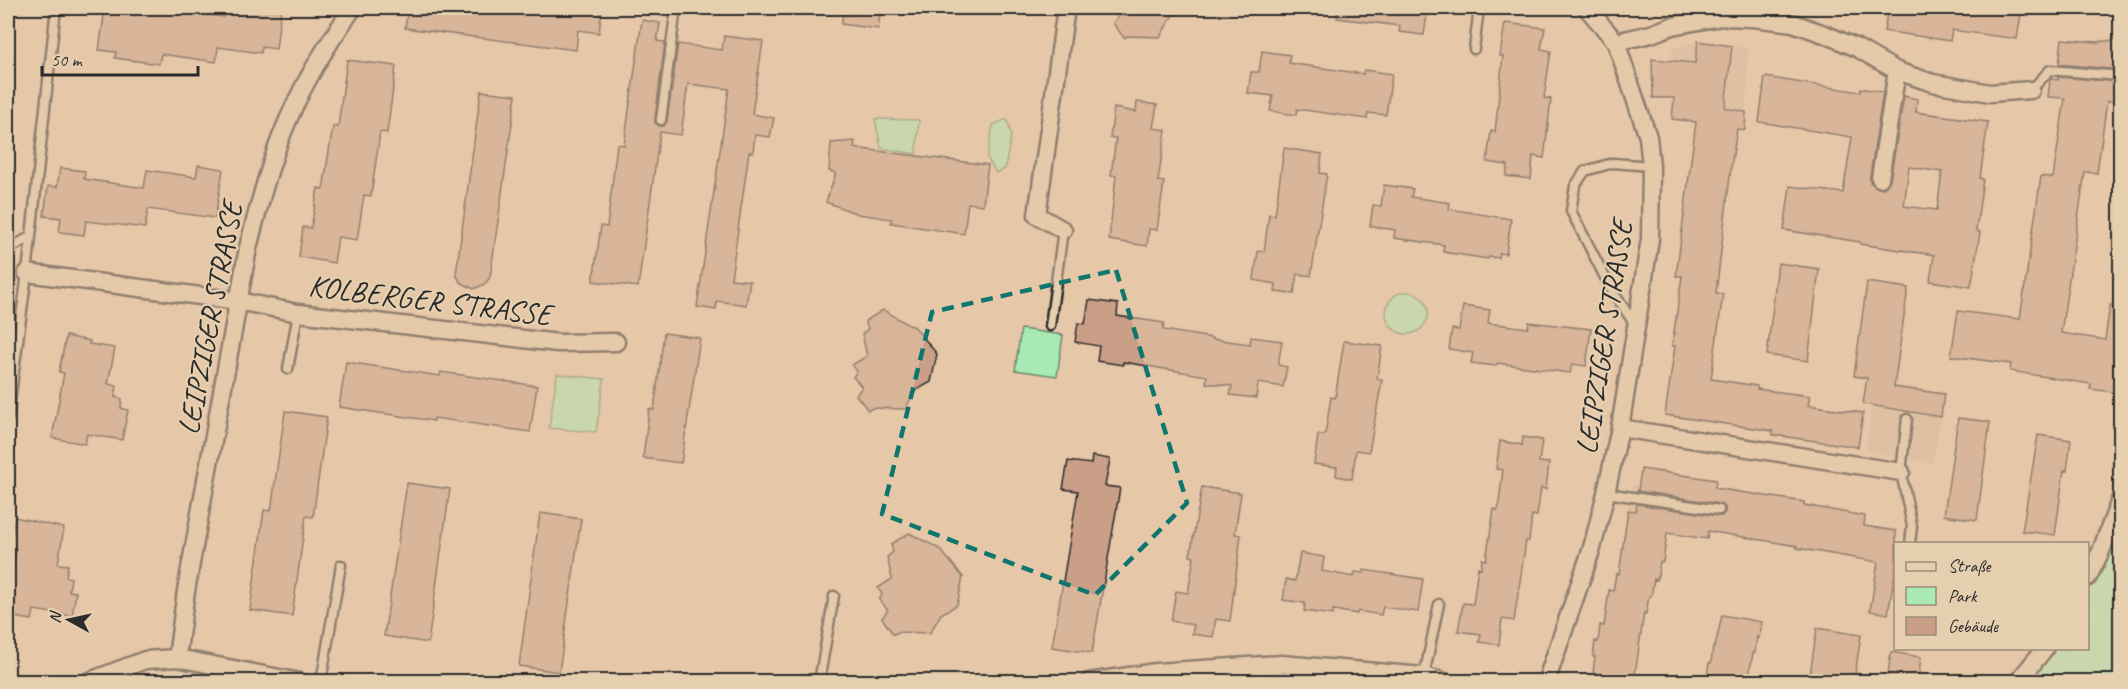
<svg xmlns="http://www.w3.org/2000/svg" width="2128" height="689" viewBox="0 0 2128 689" font-family="Caveat,sans-serif">
<style>
.built{fill:#dab89c}
.green{fill:#a8eab3;stroke:#6a8a6f;stroke-width:1.5}
.building{fill:#ca9f88;stroke:#2b2b2b;stroke-width:1.5;fill-rule:evenodd}
.lines{fill:none;stroke-linecap:round;stroke-linejoin:round}
.lane-casing{stroke:#2b2b2b;stroke-width:13}
.street-casing{stroke:#2b2b2b;stroke-width:21}
.lane{stroke:#e5cfae;stroke-width:8}
.street{stroke:#e5cfae;stroke-width:16}
.marked{fill:none;stroke:#0f766e;stroke-width:4.5;stroke-dasharray:12 8;stroke-linejoin:round}
.labels{text-anchor:middle;dominant-baseline:central;stroke-width:4.5;stroke-linejoin:round;paint-order:stroke}
.street-label{font-size:30px;fill:#2b2b2b;stroke:#e5cfae}
</style>
<rect width="100%" height="100%" fill="#e6c7a8"/>
<filter id="ink" filterUnits="userSpaceOnUse"><feTurbulence type="fractalNoise" baseFrequency=".0167" numOctaves="2"/><feDisplacementMap in="SourceGraphic" scale="12" xChannelSelector="R" yChannelSelector="G"/><feConvolveMatrix kernelMatrix="1 2 1 2 8 2 1 2 1" color-interpolation-filters="sRGB"/></filter>
<g filter="url(#ink)">
<path class="built" d="M1698,41L1693,78L1727,84L1732,46L1748,48L1746,112L1670,98V61L1673,48Z
M2060,57L2120,59V83L2050,79Z
M1871,406L1941,415L1933,463L1866,451Z
M1632,485L1713,499L1710,521L1628,510Z"/>
<path class="green" d="M875,119L919,120L916,154L881,148Z
M1007,119L1011,135L1005,169L996,173L987,157L993,125Z
M1386 313a21 21 0 1 1 42 0a21 21 0 1 1-42 0Z
M1021,329L1063,335L1057,376L1015,370Z
M557,374L604,379L596,432L549,428Z
M2120,511V681L2020,682L2047,649L2088,648V582Z"/>
<path class="building" d="M115,8H156L224,17L225,8L255,12L256,8L281,9L276,49L262,47L261,53L218,47L216,62L161,54L159,64L115,58L116,52L99,50L105,9L115,11Z
M408,8H602L599,33L578,30L576,50L405,28Z
M844,8H881L878,29L841,24Z
M1125,8H1177L1160,37L1128,36L1124,38L1113,23Z
M1338,8H1428L1424,35L1399,32L1400,26L1337,18Z
M1888,8H2022L2017,39L1952,30L1950,41L1884,31Z
M642,20L660,23L657,41L665,42L655,119V123L660,126H664L667,121L678,44L722,50L724,36L763,41L752,114L774,118L770,137L755,135L753,152H749L731,279L750,281L746,305L717,301L716,310L697,307L729,89L688,84L681,135L660,132L638,287L593,281L601,226L607,227L617,144L624,145Z
M1505,23L1545,28L1541,49L1551,51L1544,98L1551,99L1544,158L1533,156L1531,179L1506,176L1508,165L1487,162L1491,131L1495,132L1503,56H1500Z
M2062,39L2097,42L2121,39V70L2059,64Z
M1698,41L1732,46L1725,108L1746,112L1745,130L1737,129L1731,168L1716,293L1723,294L1711,379L1757,386V389L1810,396L1808,405L1863,413L1858,447L1773,435V431L1665,415L1675,346H1672L1682,276H1676L1696,122L1672,119L1674,98H1653L1652,59L1695,63Z
M1262,51L1290,55L1289,63L1363,74L1364,70L1392,74L1386,115L1368,113L1367,119L1297,109L1296,115L1270,111L1273,96L1248,93L1251,72H1259Z
M347,60L396,66L387,133L380,132L371,196L364,195L357,240L338,237L334,263L299,257L303,227L311,228L318,188L323,189L333,126L338,127Z
M1765,77L1860,92L1861,88L1883,92L1870,176V182L1878,188H1884L1890,180L1904,96L1917,99L1916,112L1988,122L1980,178L1983,179L1976,231L1980,232L1971,287L1930,281L1934,255L1860,244V242L1784,230L1790,186L1843,193L1852,137L1759,122ZM1909,167L1942,172L1937,210L1904,206Z
M2058,77L2121,82V102L2107,101L2097,173L2085,172L2061,333L2105,340L2110,305L2121,306V393L2090,389L2091,384L2010,371L2011,364L1951,356L1958,311L2020,319L2041,176L2053,178L2065,98L2048,97L2050,79L2058,80Z
M481,91L516,95L490,277L485,284L474,289L460,282L456,274Z
M1137,102L1157,105L1153,128L1166,130L1158,181L1164,182L1157,230L1149,229L1147,246L1109,240L1116,176L1111,175L1116,138H1110L1114,108L1136,112Z
M855,141L854,148L988,165L983,205L968,203L964,234L891,223L892,219L858,214L826,202L836,173L829,171L831,143Z
M1284,148L1322,154L1320,173L1327,174L1311,276L1298,274L1294,294L1275,292L1276,284L1254,280L1258,251L1264,252L1269,214L1275,215Z
M198,165L223,169L215,218L148,209L145,228L86,221L84,235L59,232L61,218L44,216L48,186L57,187L60,168L85,171L84,179L144,188L147,170L196,177Z
M1384,185L1413,189L1411,197L1450,203L1449,209L1511,219L1506,254L1500,253L1499,258L1489,257L1488,259L1443,252L1444,245L1394,238L1395,230L1370,226L1373,205L1381,206Z
M1778,263L1819,269L1808,361L1767,355Z
M1867,282L1908,288L1894,387L1944,394L1941,417L1863,404L1867,378L1854,376Z
M1089,300L1118,304L1117,316L1164,323L1163,330L1212,338V339L1250,344L1251,337L1282,341L1278,365L1287,367L1283,387L1258,383L1256,398L1230,395L1232,386L1206,383L1207,376L1123,362V365L1097,361L1099,346L1075,342L1078,323L1085,324Z
M1463,306L1490,310L1488,323L1528,328L1529,322L1591,329L1586,366L1572,364L1570,373L1497,363L1496,366L1471,363L1473,353L1449,349L1452,329L1459,330Z
M883,310L911,326H914L937,354L931,382L915,391L905,409L873,408L868,410L856,395L862,387L853,377L857,371L852,365L867,356L862,334L868,329L865,321Z
M664,333L700,338L681,463L643,458L649,409L654,410Z
M66,336L90,341L89,344L115,348L108,384L117,386L115,397L122,399L121,408L128,410L122,440L87,434L85,444L52,438L64,373L59,372Z
M1344,341L1382,346L1377,379L1382,380L1369,452L1356,450L1352,479L1336,476L1337,467L1314,464L1318,435H1325L1331,397L1335,398Z
M346,362L440,376L441,372L537,386L530,432L434,418V421L339,407Z
M285,411L327,417L313,517L306,516L292,616L250,610L264,510L271,511Z
M1958,418L1990,422L1977,520L1944,515Z
M2038,435L2071,440L2067,471L2064,470L2055,535L2022,531Z
M1523,437L1542,440L1539,462L1549,463L1546,489L1541,488L1537,516L1532,515L1529,541H1526L1514,621L1502,619L1499,645L1479,642L1481,634L1458,631L1463,603L1473,604L1478,567L1481,568L1482,559L1486,560L1494,509L1498,510L1503,470L1496,469L1500,441L1522,445Z
M1092,456L1110,459L1105,486L1120,488L1092,653L1052,647L1078,491L1063,489L1068,461L1091,464Z
M1641,469L1716,480L1715,488L1804,502V505L1865,516L1864,526L1896,531V566L1888,614L1870,611L1878,562L1797,548V546L1708,531L1707,539L1667,533L1663,562H1660L1657,580L1654,579L1651,596H1649L1646,614L1644,613L1634,681H1595L1596,673L1593,672L1595,657H1593L1595,641L1598,642L1600,625L1604,626L1609,590L1613,591L1616,574H1619L1628,510L1636,511L1637,504L1718,516H1722L1725,512V507L1720,504L1638,491Z
M407,483L450,489L428,643L384,636Z
M1202,487L1241,493L1235,534L1241,535L1230,621L1216,619L1213,637L1192,634L1194,625L1171,621L1176,591L1188,593L1194,557L1190,556Z
M540,513L581,519L559,672L519,666Z
M15,517L64,528L58,564L68,565L66,577L71,578L69,591L76,592L72,616L34,610L32,620L8,616V601L16,549L10,548Z
M909,533L940,549L963,577L957,605L941,614L930,633L899,632L893,634L882,618L888,610L879,600L882,594L878,588L892,579L887,557L893,552L891,544Z
M1300,553L1324,557L1322,571L1354,577L1355,572L1364,573V570L1423,579L1418,612L1383,607L1381,615L1358,611L1357,614L1333,610V615L1304,611L1305,603L1283,600L1286,579L1295,581Z
M1722,615L1762,622L1759,638L1757,637L1755,653H1753L1748,681H1706L1709,663H1711L1713,647H1715Z
M1817,628L1861,635L1854,681H1809Z
M1891,652L1921,657L1918,681H1887Z"/>
<g class="lines">
<defs>
<path id="lane" d="M1474,49L1479,8
M2031,90L2050,70L2120,76
M661,120L676,8
M8,250L31,236
M1634,323L1611,289L1571,211L1575,186L1585,171L1613,163L1651,166
M1050,326L1063,230
M288,369L298,313
M8,417L27,273L56,8
M1907,419L1901,472L1912,526L1910,544
M1606,493L1719,510
M1424,676L1439,604
M321,682L341,565
M819,682L834,596"/>
<path id="street" d="M1616,42L1651,34L1672,26L1721,17L1753,18L1793,23L1827,35L1857,48L1897,71L1933,83L1990,93L2031,90
M1880,178L1897,71
M1063,230L1037,215L1066,8
M27,273L238,301L298,313L558,343L616,342
M1620,428L1901,472
M2088,577L2101,551L2120,500
M177,658L186,591L248,248C259,205 270,161 288,120C305,80 328,43 353,8
M87,682L145,660L177,658L300,682
M1089,682L1156,672L1281,664L1424,676L1445,682
M1546,682L1592,548L1606,493L1620,428L1650,239L1651,166L1648,137L1616,42L1587,8
M2018,682L2045,648"/>
</defs>
<use href="#lane" class="lane-casing"/>
<use href="#street" class="street-casing"/>
<use href="#lane" class="lane"/>
<use href="#street" class="street"/>
</g>
</g>
<path d="M0 0H2128V689H0ZM1116,270L1187,503L1095,595L882,514L932,312Z" fill="#e6c7a8" fill-opacity=".55" fill-rule="evenodd"/>
<path class="marked" d="M1116,270L1187,503L1095,595L882,514L932,312Z"/>
<g class="labels">
<g class="street-label">
<text transform="translate(430 300) rotate(7)">KOLBERGER STRASSE</text>
<text transform="translate(210 318) rotate(-79)">LEIPZIGER STRASSE</text>
<text transform="translate(1604 337) rotate(-81)">LEIPZIGER STRASSE</text>
</g>
</g>
<rect width="2128" height="689" fill="none" stroke="#e5cfae" stroke-width="30"/>
<rect x="15" y="15" width="2098" height="659" fill="none" stroke="#2b2b2b" stroke-width="2" filter="url(#ink)"/>
<rect x="1894" y="542" width="195" height="108" fill="#e5cfae" stroke="#9b8d7a" stroke-width="1.5"/>
<rect x="1906" y="562" width="30" height="9" fill="#e5cfae" stroke="#9b8d7a" stroke-width="1.5"/>
<text x="1948" y="572" font-size="18" fill="#2b2b2b">Straße</text>
<rect x="1906" y="587" width="30" height="18" fill="#a8eab3" stroke="#9b8d7a" stroke-width="1.5"/>
<text x="1948" y="602" font-size="18" fill="#2b2b2b">Park</text>
<rect x="1906" y="617" width="30" height="18" fill="#ca9f88" stroke="#9b8d7a" stroke-width="1.5"/>
<text x="1948" y="632" font-size="18" fill="#2b2b2b">Gebäude</text>
<g transform="translate(69 620) rotate(278)" stroke="#e5cfae" stroke-width="4.5" paint-order="stroke">
<path d="M0-4.5L10 22L0 15L-10 22Z" fill="#2b2b2b"/>
<text y="-9" font-size="16" font-weight="bold" text-anchor="middle" fill="#2b2b2b">N</text>
</g>
<path d="M42 66v9h156v-9" fill="none" stroke="#2b2b2b" stroke-width="3"/>
<text x="51" y="66" font-size="18" fill="#2b2b2b" stroke="#e5cfae" stroke-width="4.5" paint-order="stroke">50 m</text>
</svg>
